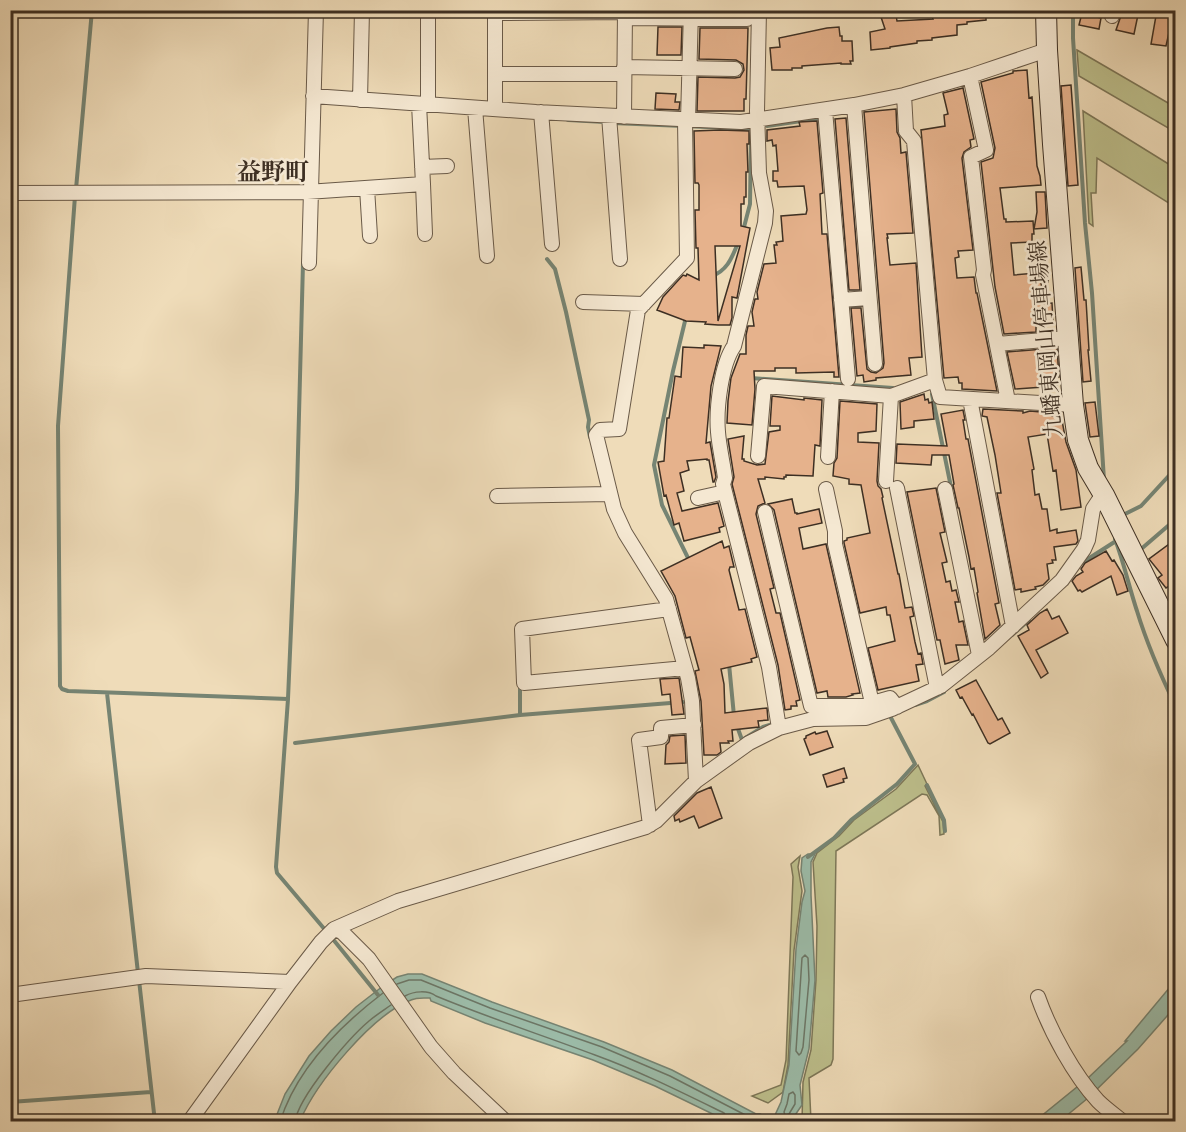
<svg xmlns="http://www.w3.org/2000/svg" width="1186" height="1132" viewBox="0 0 1186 1132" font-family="Alegreya,'Noto Serif JP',serif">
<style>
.green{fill:#bdbf8c;stroke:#7d7758;stroke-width:1.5}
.water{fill:#9cbca9;stroke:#768473;stroke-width:1.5}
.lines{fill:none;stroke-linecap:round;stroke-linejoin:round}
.shore{stroke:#6c7666;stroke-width:1.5}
.stream{stroke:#768473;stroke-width:4}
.building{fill:#e6b28c;stroke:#3d2f23;stroke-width:1.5;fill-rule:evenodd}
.street-casing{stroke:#6a5a48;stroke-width:16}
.secondary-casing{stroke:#3d2f23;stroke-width:22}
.street{stroke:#f5e8d2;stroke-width:14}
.secondary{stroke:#f5e8d2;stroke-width:20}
.labels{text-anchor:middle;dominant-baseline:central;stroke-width:5;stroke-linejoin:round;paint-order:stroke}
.street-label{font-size:22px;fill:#3d2f23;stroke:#f5e8d2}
.neighbourhood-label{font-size:24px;font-weight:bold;fill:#3d2f23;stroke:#f5e8d2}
</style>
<rect width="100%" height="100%" fill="#efdcb9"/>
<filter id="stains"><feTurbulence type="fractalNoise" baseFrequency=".00333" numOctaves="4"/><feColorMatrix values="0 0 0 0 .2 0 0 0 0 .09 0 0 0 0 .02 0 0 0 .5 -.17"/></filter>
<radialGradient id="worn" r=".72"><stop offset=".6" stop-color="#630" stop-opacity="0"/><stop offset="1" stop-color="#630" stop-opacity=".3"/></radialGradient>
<path class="green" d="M1077,50L1175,107V132L1079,76Z
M1083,111L1175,168V207L1097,158L1096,193H1091L1093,226L1089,223Z
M918,765L927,784L925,786L943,822L944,834L940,835L939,816L927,795L922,794L836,851L833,1059L831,1065L809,1078L811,1121H802L803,1082L811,1050L816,980L817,926L813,862L817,853L839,836L854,820L896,789Z
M800,856L798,867L802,891L794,950L788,1065L783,1092L768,1103L752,1096L781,1085L786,1060L793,877L791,864Z"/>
<path class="water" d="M808,854H815L811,862V895L815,980L809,1049L800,1085L802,1105L791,1121H727L655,1086L593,1060L485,1023L431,1001L430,998C424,998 417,997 411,1000C372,1015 316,1083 300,1121L274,1122L285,1094L309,1056L331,1031L356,1007L383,986L397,977L408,974H422L492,1002L604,1042L672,1070L756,1114H760L771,1119L775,1115L781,1102L789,1065L796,949L802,902L805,891L801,871L802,858Z
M1175,981V1007L1138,1049L1088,1098L1060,1121L1034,1122L1088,1078L1127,1041H1125Z"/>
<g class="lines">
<path class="shore" d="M805,955L808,958L809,980L803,1047L801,1053L799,1055L796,1051L802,958Z
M397,984L409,980H421L490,1008L602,1047L670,1076L753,1119L761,1122
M405,996C414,991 428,990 436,996C489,1018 542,1035 595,1055C639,1071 681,1092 724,1113L727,1117L728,1122
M280,1122C296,1070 341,1025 383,993
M295,1122C298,1097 349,1038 369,1021C376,1015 384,1010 391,1005
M777,1122L782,1116L785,1115L784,1112L787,1104L789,1094L793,1092L795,1095V1104L789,1114L786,1115L787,1122"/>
<path class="stream" d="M1073,10V38L1085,223L1092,293L1104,480
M568,120L605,122
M613,123L753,129
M767,126L822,118
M76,189L92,10
M75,196L58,426L60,686L62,689L68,691L288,699
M743,231L750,204L751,134
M547,259L555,269L566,312L589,420L588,427L590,437
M303,263L297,490L288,699L276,867L277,873L332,938L378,995
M712,276C728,270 732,257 738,243
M686,317L673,371L654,465L662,505L690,562
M751,378L893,388
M932,394L951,487
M1121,516L1141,506L1176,468
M1115,539C1124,563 1129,587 1137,611C1147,644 1161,676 1176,707
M1140,550L1176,519
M1080,564L1116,541
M1012,635L1029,620
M729,664L734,716
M520,685V715
M107,693L138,973
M915,705L927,701L944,692
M737,726L742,740L763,727L773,724
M295,743L520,715L683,702
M927,785L944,820L945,831
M808,857L834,838L851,820L897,784L915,764L889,714
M139,980L155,1122
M10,1102L151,1092"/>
</g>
<path class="building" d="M930,10H986V20L967,22V24L957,25V35L932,38V40L917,41V43L890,47V48L871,50L870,32L885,29L881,17L896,15L897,21L933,19Z
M1123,10H1139L1134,34L1116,30Z
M1157,10H1175L1172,28H1170L1166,46L1151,44Z
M1082,13L1101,18L1099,29L1079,25Z
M658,27H682L681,55H657Z
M839,27L840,36H842V41H852L853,61H850L851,64H841V63L802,66V68H792V70H772L770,48L780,47L779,38L827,28Z
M700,28H748L746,99H744V111H697L698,77L735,78L740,77L744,70L743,64L736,60L699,59Z
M1027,70L1029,98L1032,97L1037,166L1040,176L1041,185L1000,188L1004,219H1006V222L1033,221L1034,234H1032V242L1011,243L1014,275L1048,272V282H1041L1043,304L1052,303L1053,322L1036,324V332L1004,334L995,287L981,162L993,158L995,148L981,82L1013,73V71Z
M1071,85L1078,185L1068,186L1061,86Z
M963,88L974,139L970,140L971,147L964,152L962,158L973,250L958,251L959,257L955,258L957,278L974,277L976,293H977L997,391L962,389V383H959L958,377L944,378L921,130L945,126L944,115L948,114L943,93Z
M656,93L676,94L675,102H680L679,110L655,109Z
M896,109L897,132L900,138L901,153L906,152L913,233L887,234L888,238H887L890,265L916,263L922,357L909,358L911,375L876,378V380L864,382L863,375L857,376L851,308H861L867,369L871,372L876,373L883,368L884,363L864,112Z
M846,118L860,290H849L835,119Z
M817,121L823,193L820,194L822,234H827L839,377H834V372L796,373V368H775V371H754L755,389L752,425L727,423L728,401L731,378L740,354H746V335L748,326H754L752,312L755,299H758L757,292L764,264L776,263L774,245H777L776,242L783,241L781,216L806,214L807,210L804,186L778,187L777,181H773V171H778L776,145L773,146L772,140L767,141V130L800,126L799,122Z
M720,130L749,131V144H747L748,172H746V197H744V204H741V226L750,228L737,298L732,297V318L730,325H718L705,324L706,322L686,321L657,310L663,297L683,275L686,276L687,274L699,280L698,248H696L695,210H699V185L698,183H695L694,131ZM715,246H740L718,321Z
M1036,192H1045L1047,228L1034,229L1037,212Z
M1081,267L1084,300H1086L1089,350H1088L1091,381L1083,382L1075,268Z
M704,345L721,346L711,386L706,443L710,442L716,477L714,482H713L709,460H707V459L687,461L689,470L680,473L684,491L677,493L682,511L718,503L724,526L719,528L720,532L684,541L679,523L674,525L666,495L664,496L658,462L664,461L667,418H669L675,376L681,377L683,347L704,348Z
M1057,348L1059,377H1056L1057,386L1015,389L1007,352Z
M924,394L925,400L928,399L929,403L932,402L934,419L914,421V427L901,429L900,402Z
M772,396L804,400V398L822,400L820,446L815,445L813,476L786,475V477H784V479L765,477V479H758L765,503L758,506L756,514L774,588L770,589L776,613H780L800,700L796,701L797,706H791V709L785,710L778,665L732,484L734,477L728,439L744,436L742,459H744V461L757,465L765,464L769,432L780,430V426H770Z
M840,401L877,404L876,431L858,433V442L879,443L877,481L878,486L881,489L883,497L882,498L898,574H899L905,608L912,607L914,616L910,617L915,642L918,654L921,653L923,664L916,665L919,681L878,690L868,648L895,641L890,615H887L886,607L860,613L844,543V541L847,540V538L870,533L861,485L849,484V479L833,476L834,463L837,458Z
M1095,402L1099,436L1090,437L1085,403Z
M983,409L1023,411V413L1030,411L1052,413V416L1061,415L1066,442L1076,470L1081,507L1061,510L1056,470L1053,471L1047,434L1028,437L1034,469L1032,470L1035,495L1039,494L1042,509H1047L1050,531L1057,529V533L1076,530L1078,541L1076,544L1054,547L1056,560H1052L1053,563L1047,564L1049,579L1043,585L1035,587L1036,589L1021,592V589L1015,590L997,493H1001L995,455L987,417L982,416Z
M963,410L965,420H963L966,439H968L999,603L995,604L1000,625L985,639L977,593L978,592L974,568L971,569L969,557L959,508H958L953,485L954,484L949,455H932L931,465L896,463L897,444L947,446L941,414Z
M936,488L945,532L940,533L947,562L942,563L946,582L950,581L952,591L956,590L959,602H955L959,622L963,621L968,645H956L959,660L945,664L940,640H937L907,492Z
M792,499L795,513H797V514L819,509L822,523L799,528L803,549L826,544L860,693L852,694L853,695L846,697H828L827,691L817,693L774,510L768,504Z
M1176,539V582L1166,588L1158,578L1162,575L1149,559Z
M722,541L724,548L729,546L734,567H730L729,570L739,610L745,609L757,657L751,659L752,662L721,669L724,684L725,713L767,708L768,720L758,721L759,727L732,730L733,741H728L729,743H720L721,752L717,755H704L701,701L695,671L699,670L690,637L686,638L675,596L661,571Z
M1106,551L1112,561L1114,560L1123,575L1128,591L1117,595L1111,576L1082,592L1080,590L1078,591L1072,581L1076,576L1083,572L1081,569L1085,563Z
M1047,609L1052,619L1059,616L1068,633L1036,650L1048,673L1041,678L1018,636L1029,630L1027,625L1040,613Z
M679,678L684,714L672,715L670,694L662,695L660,679Z
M976,680L998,720L1002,718L1010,733L990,744L988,743L973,714L972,715L962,697L960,698L956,690Z
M827,731L833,747L810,755L804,739L806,738V736L815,732L816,734Z
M685,735L686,763L665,764L666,745L669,742L670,736Z
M844,768L847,778L843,779L844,782L827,787L823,775Z
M711,787L722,818L699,828L694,816L680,822L679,819L675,821L674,816L697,793Z"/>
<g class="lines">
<defs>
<path id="street" d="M495,10V109
M759,10L757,111L759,173L766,211L765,223L734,346C721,365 716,409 718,432C719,446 723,463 725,478L723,484L769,667L779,728
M495,13L625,12
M1112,16L1114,10
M625,18L747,19
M624,67L735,69
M495,74H624
M970,76L986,150L971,157L984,270L983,275L1008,401
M904,95L906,131L914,141L935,380L940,397L1073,405
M313,96L536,112L741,122L854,105L904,95L970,76L1047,50
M360,100L362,10
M428,105V10
M854,105L875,364
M475,108L487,256
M825,110L848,379
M541,112L552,244
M609,116L620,259
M624,117L625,11
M685,120L687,258L638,310L619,429L600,430L596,435L614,509L625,533L666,599L688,678L692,701L696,781
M688,120L691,10
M422,167L447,166
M423,184L425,234
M367,188L370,236
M10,193L307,192L423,184L419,104
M309,263L316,10
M841,300L869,298
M583,302L644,304
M997,344L1068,338
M970,399L1013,626
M758,456L764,386L891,396L935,380
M828,457L832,391
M886,481L891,396
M897,488L937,688
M826,489L835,531V544L872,703
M945,489L979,655
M497,496L610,494
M698,498L725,492
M765,512L811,706H862L890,698L897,707
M669,609L522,629L524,683L685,668
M650,825L639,740L661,737V728L694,725
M334,929L342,932L369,959L431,1047L454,1073L505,1121
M10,995L146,976L290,982
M1038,997C1050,1031 1074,1075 1098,1101C1106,1109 1115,1115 1123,1122
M189,1122L290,982L321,942L334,929L398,901L646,827L656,821L696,781L749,743L779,728L813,719L866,718L892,709L941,686L989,648L1062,580L1084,549L1088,540L1093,509L1099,500L1104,495"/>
<path id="secondary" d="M1046,10L1047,50L1053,144L1073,405L1078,440L1088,468L1104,495L1176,640"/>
</defs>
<use href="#street" class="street-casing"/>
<use href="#secondary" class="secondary-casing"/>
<use href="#street" class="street"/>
<use href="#secondary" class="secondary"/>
</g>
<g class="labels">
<g class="street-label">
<text transform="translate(1046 339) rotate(-95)">九蟠東岡山停車場線</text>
</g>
<g class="neighbourhood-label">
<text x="273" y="172">益野町</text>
</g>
</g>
<rect width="1186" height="1132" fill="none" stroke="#efdcb9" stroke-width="36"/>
<rect x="12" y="12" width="1162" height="1108" fill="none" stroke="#3d2f23" stroke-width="3"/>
<rect x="18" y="18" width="1150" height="1096" fill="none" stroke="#3d2f23" stroke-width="1.5"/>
<rect width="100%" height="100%" filter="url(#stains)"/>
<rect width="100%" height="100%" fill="url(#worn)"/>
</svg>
